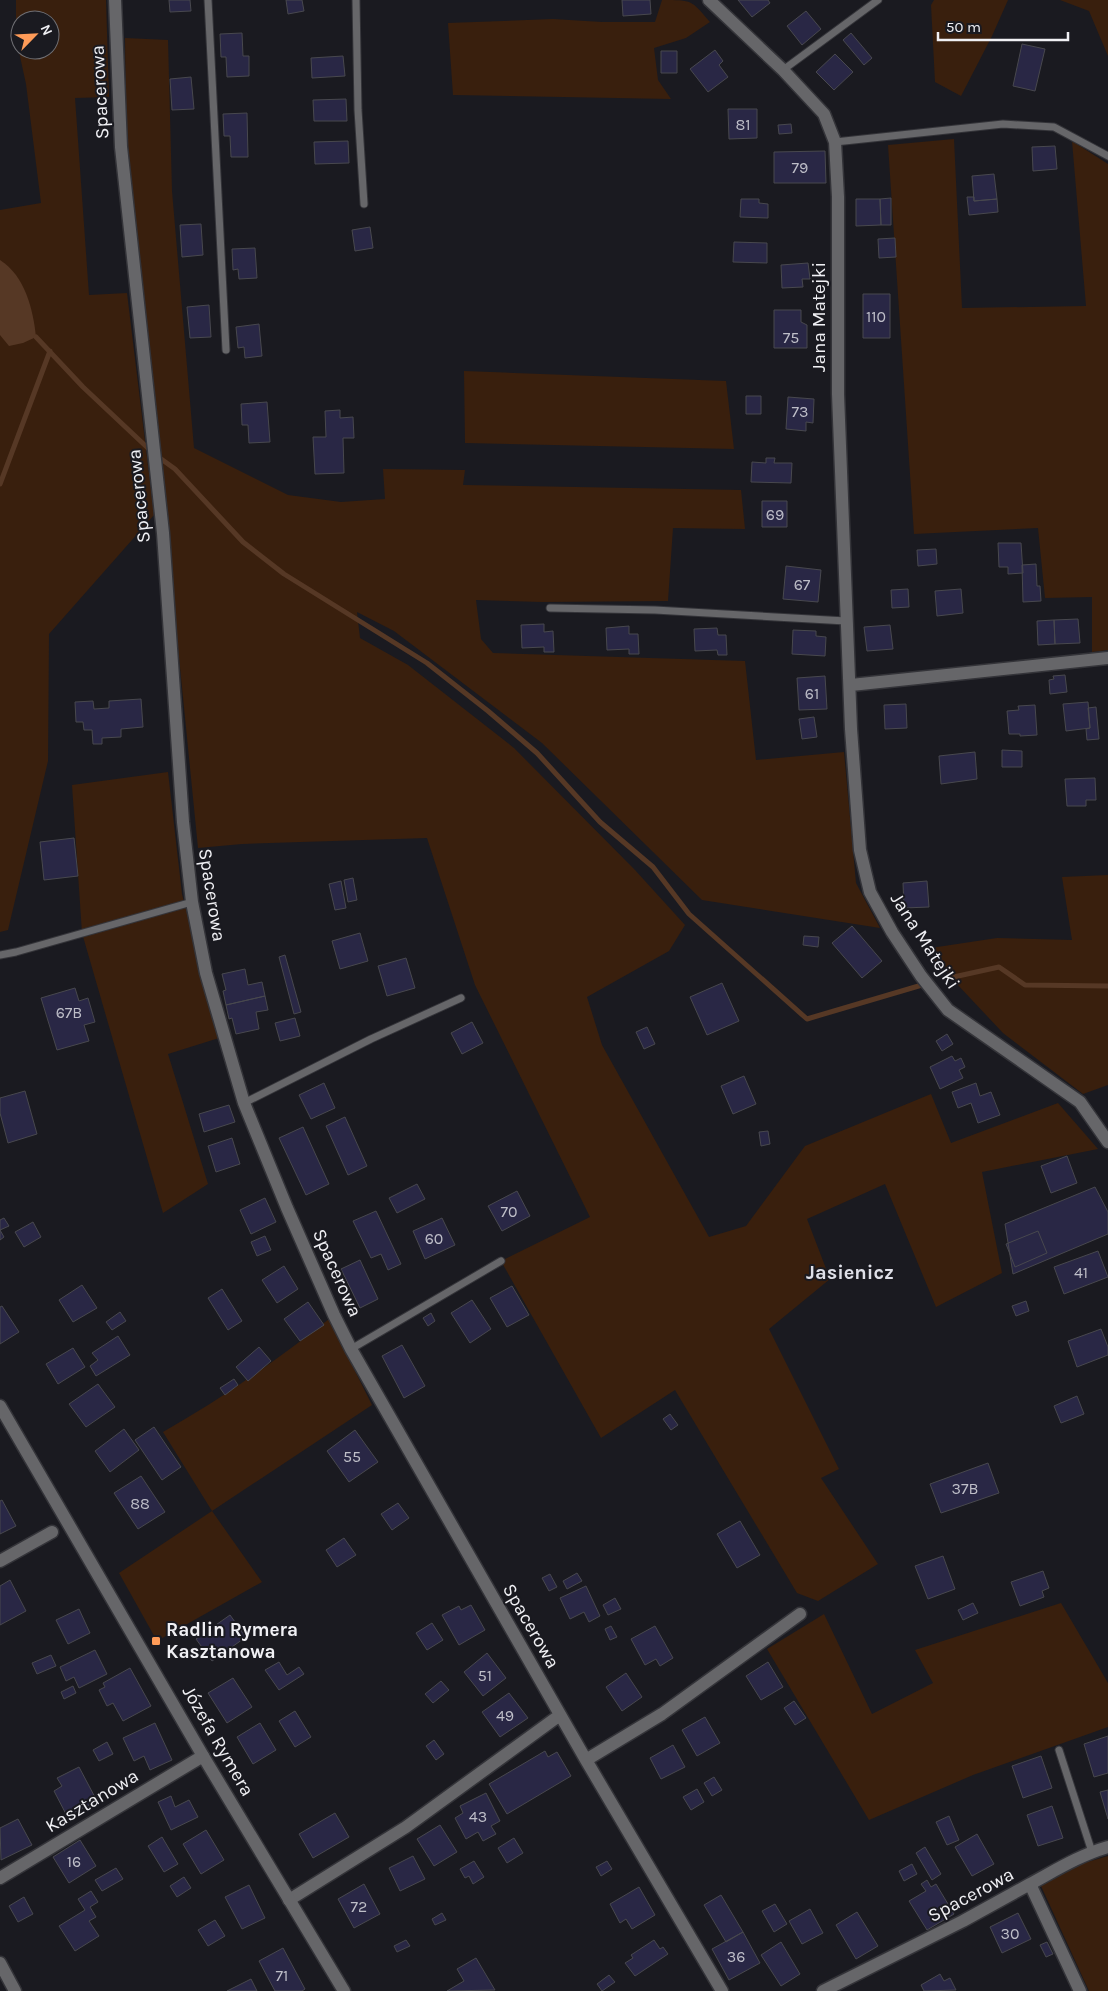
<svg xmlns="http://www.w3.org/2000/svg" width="1108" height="1991" viewBox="0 0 1108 1991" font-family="Karla,sans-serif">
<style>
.green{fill:#391f0d;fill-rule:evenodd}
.water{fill:#563825}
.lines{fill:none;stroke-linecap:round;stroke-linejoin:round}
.stream{stroke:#563825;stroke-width:5}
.building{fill:#292745;stroke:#48484e}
.service-casing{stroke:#343439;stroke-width:9}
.minor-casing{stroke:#343439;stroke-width:15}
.tertiary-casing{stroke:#343439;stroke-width:15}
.service{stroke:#666669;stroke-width:7}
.minor{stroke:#666669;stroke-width:12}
.tertiary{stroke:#666669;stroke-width:12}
.poi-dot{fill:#fe9b58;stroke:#1a1a20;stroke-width:2}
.labels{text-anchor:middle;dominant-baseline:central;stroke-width:4;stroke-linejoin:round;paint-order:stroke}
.number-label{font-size:16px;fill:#bebec8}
.street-label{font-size:19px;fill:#f0f0f4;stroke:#1a1a20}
.poi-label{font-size:19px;font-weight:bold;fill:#f0f0f4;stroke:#1a1a20;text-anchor:start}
.neighbourhood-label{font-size:20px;font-weight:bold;fill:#dfe0e8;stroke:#1a1a20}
</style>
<rect width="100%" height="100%" fill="#1a1a20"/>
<path class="green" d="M16,0H106L109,97L75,98L89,295L127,293L154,515L49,634L48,761L8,930L0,932V210L41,203L26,84L16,38ZM20,20H50V50H20Z
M662,0C693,0 691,0 710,22L686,38L654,48L658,80L671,99L453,95L448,23L553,19L602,22H655Z
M934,0H1008L992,36L961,96L935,82L931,5Z
M1060,0H1108V56L1089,11Z
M125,38L168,40L172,191L194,448L288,495L341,502L385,499L383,469L465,470L463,485L741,490L745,529L673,528L668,601L542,602L476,600L481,639L493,653L745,661L756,760L844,752L856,883L880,928L702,900L542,743L394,631L357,612L360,638L408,665L514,748L635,870L685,925L669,951L587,997L602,1045L709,1237L746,1226L805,1146L931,1094L951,1143L1058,1103L1098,1149L982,1172L1002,1273L936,1307L885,1184L807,1219L830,1279L769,1329L839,1469L821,1478L878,1564L818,1601L797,1593L675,1390L601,1438L501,1261L590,1217L475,985L427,838L242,844L198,848L126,125Z
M954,139L962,308L1086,306L1072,141L1108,164V650L1092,652V597L1045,598L1038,528L914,534L888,145Z
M464,371L726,381L734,449L465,443Z
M168,772L182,894L219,1038L168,1054L208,1184L163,1213L82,933L72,785Z
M1108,875V1085L1083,1094L1003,1033L924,949L997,938L1072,940L1062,877Z
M329,1319L372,1405L212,1511L262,1582L157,1641L119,1573L212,1511L163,1432C221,1399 276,1361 329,1319Z
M1061,1603L1108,1683V1727L973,1775L869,1820L767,1649L824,1614L872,1714L933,1683L915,1650Z
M1108,1856V1991H1089L1041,1886L1084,1863Z"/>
<path class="water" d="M0,260C25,276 33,309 36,337L23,343L9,346L0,335Z"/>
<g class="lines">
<path class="stream" d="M36,337L83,387L151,451
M157,456L175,469L243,542L284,574L427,663L488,711L537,753L600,822L653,867L689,914L807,1019L922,985
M0,484L50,351
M949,978L999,967L1025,985L1108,986"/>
</g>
<path class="building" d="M169,0H190L191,11L170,12Z
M286,0H302L304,11L288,14Z
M622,0H650L651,14L623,16Z
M738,0H768L770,3L752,17Z
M806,11L821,29L802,45L787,26Z
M242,33L243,56H249V76L227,77L226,57H221L220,34Z
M851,33L872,58L864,65L843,40Z
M1022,44L1045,49L1035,91L1013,86Z
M715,50L723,61L719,65L728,77L708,92L690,69Z
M661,51H677V73H661Z
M835,54L853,72L834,90L816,72Z
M343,56L345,76L312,78L311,58Z
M191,77L194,109L172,110L170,79Z
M346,99L347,121H314L313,100Z
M728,109H757V138L729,139Z
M247,113L248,157H231L230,136H224L223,114Z
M791,124L792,133L779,134L778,125Z
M348,141L349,163L315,164L314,142Z
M1055,146L1057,169L1033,171L1032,147Z
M825,151L826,183H774V152Z
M994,174L997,199L974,201L972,176Z
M967,197H974V201L997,199L998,212L969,215Z
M891,198V225H881L880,199Z
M741,199H759V203L768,204V218L740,217Z
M856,199H880L881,225L856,226Z
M201,224L203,255L182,257L180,225Z
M370,227L373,248L355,251L352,230Z
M895,238L896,257L879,258L878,239Z
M734,242L767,243V263L733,262Z
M255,248L257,278L239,279L238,269L233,270L232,249Z
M808,263L810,279H802L803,287L782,288L781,265Z
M863,294H890V338H863Z
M209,305L211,337L190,338L187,307Z
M774,310H801V322L807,325V348H774Z
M259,324L262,356L245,358L244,347L238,348L236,327Z
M746,396H761V414H746Z
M788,397L814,399L813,423L806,422V431L786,429Z
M267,402L270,442L249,443L248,425H242L241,404Z
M340,410V418L353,417L354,438H343L344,473L315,474L313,437H326L325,411Z
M766,458H775L774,463H792L791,483L751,482L752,462L766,463Z
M762,501H787V527H762Z
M998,543H1021L1023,573L1008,574V567H999Z
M936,549L937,564L918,566L917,550Z
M1036,564L1037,586H1040L1041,601L1023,602L1022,565Z
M786,566L821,570L818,602L783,599Z
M908,589L909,607L892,608L891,590Z
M961,589L963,613L937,616L935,591Z
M1078,619L1080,643L1055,644L1054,620Z
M1054,620L1055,644L1038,645L1037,621Z
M544,624V632L553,631L554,652H544V647L522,648L521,625Z
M890,625L893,649L867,651L864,627Z
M629,626V634H638L639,654H629V649L607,650L606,628Z
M717,628L718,635H726L727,655H718L717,650L695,651L694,629Z
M793,630L816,631V636L826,637L825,656L792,654Z
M1065,675L1067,692L1050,694L1049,680L1054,679L1053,676Z
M825,676L827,709L799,710L797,678Z
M141,699L143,727L121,729V737L102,738V744H93L92,730H84L83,722H76L75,702L93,701L94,709L109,708V701Z
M1088,702L1090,728L1066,731L1063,704Z
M906,704L907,728L885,729L884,705Z
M1035,705L1037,735L1020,736V734H1009L1007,711L1019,710L1018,706Z
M1096,707L1099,739L1087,740L1086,729L1090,728L1088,708Z
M814,717L817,737L802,739L799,719Z
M1002,750L1022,751V767H1002Z
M975,752L977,779L941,784L939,756Z
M1095,778L1096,800H1086V806H1067L1065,779Z
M74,838L78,876L44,880L40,842Z
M353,878L357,900L348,902L344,880Z
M341,881L346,908L335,910L329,884Z
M927,881L929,907L904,908L903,883Z
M852,926L882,961L862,978L832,943Z
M360,933L368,961L340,969L332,941Z
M804,936L819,937L818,947L803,945Z
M285,955L301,1012L294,1014L279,957Z
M406,958L415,988L387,996L378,966Z
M245,969L248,985L262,982L265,996L226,1005L223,991L226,990L222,974Z
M722,983L739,1021L707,1035L690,997Z
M75,988L79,1001L88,998L95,1022L84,1025L89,1041L57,1050L41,998Z
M265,996L268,1010L256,1012L259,1029L236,1034L232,1018L229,1019L226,1005Z
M295,1018L300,1036L280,1041L275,1023Z
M472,1022L483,1043L462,1054L451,1033Z
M647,1027L655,1044L644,1049L636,1032Z
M947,1034L953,1044L942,1051L936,1041Z
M952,1056L955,1061L961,1058L965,1067L959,1070L963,1078L940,1089L930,1067Z
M744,1076L756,1104L733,1114L721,1086Z
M324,1083L335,1108L311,1119L299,1095Z
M976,1083L980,1096L991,1092L1000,1115L978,1123L971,1103L958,1108L952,1092Z
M25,1091L37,1134L8,1143L0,1113V1098Z
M229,1105L235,1122L204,1132L199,1114Z
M345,1117L367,1166L348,1175L326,1126Z
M303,1127L329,1184L306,1195L279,1138Z
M768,1131L770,1144L761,1146L759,1132Z
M232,1138L240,1164L216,1172L208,1146Z
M1067,1156L1077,1183L1051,1193L1041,1166Z
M417,1184L425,1199L397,1213L389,1198Z
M1095,1187L1108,1212V1234L1013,1274L1005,1224Z
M517,1191L530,1216L502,1231L488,1206Z
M265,1198L276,1222L251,1234L240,1210Z
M376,1211L401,1264L388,1270L381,1254L371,1258L353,1221Z
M4,1218L9,1226L0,1230L4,1237L0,1240V1220Z
M442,1218L455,1245L425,1259L413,1231Z
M33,1222L41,1237L24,1247L15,1232Z
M1038,1231L1047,1253L1015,1267L1006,1244Z
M265,1236L271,1250L257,1256L251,1242Z
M1098,1251L1108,1277L1064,1294L1054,1267Z
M360,1260L378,1299L360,1308L341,1269Z
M284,1266L298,1289L277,1303L262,1280Z
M82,1285L97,1308L73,1322L59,1300Z
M512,1286L529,1315L507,1327L490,1298Z
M222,1289L242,1321L228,1330L208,1298Z
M472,1300L491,1329L470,1343L451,1313Z
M1026,1301L1029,1311L1016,1316L1012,1306Z
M308,1302L324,1325L300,1341L284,1319Z
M2,1306L19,1332L0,1344V1307Z
M120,1312L126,1321L112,1330L106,1322Z
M431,1313L435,1321L428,1326L423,1318Z
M1101,1329L1108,1347V1355L1077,1367L1068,1341Z
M118,1336L130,1355L96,1376L90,1366L98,1360L92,1353Z
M402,1345L425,1386L404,1398L382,1356Z
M259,1347L271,1361L248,1381L236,1367Z
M73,1348L85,1367L58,1384L46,1364Z
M234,1379L238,1385L225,1395L220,1388Z
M98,1384L115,1407L86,1427L69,1404Z
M1077,1396L1084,1414L1061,1423L1054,1406Z
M670,1414L678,1425L671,1430L663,1419Z
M154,1427L181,1467L162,1480L135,1440Z
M124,1429L139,1450L110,1472L95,1451Z
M355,1430L378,1462L349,1482L327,1451Z
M988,1463L999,1493L941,1513L930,1484Z
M141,1476L165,1512L138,1529L114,1493Z
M2,1500L16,1526L0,1534V1501Z
M398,1503L409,1518L392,1530L381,1514Z
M740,1521L760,1555L737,1568L717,1534Z
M344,1538L356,1555L337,1567L326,1550Z
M943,1556L955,1589L928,1599L915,1566Z
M1043,1571L1049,1588L1042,1591L1044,1597L1020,1606L1011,1582Z
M577,1573L582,1581L567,1589L563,1581Z
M550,1574L557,1587L549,1591L542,1578Z
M10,1580L26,1611L0,1625V1586Z
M586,1586L600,1616L589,1622L584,1612L570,1619L560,1598Z
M615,1598L621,1609L608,1615L603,1605Z
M973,1603L978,1613L963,1620L958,1610Z
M471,1605L485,1630L459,1645L442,1615L459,1606L461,1610Z
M79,1609L90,1633L68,1644L56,1620Z
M230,1615L246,1637L212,1661L196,1639Z
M432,1623L443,1640L427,1650L416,1633Z
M611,1626L617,1637L610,1640L605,1629Z
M655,1626L673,1658L660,1666L656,1659L645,1665L631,1639Z
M95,1650L107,1674L79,1688L74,1677L66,1681L60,1667Z
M487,1653L506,1678L483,1696L464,1672Z
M51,1655L56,1666L37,1674L32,1663Z
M279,1662L287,1675L299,1667L304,1674L279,1690L265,1670Z
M768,1662L783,1687L761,1700L746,1676Z
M130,1668L151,1706L123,1721L113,1703L107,1706L99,1690L105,1687L103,1683Z
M626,1673L642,1697L622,1711L606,1687Z
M233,1678L252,1707L227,1723L208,1693Z
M441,1681L449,1690L433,1703L425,1694Z
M73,1686L76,1693L64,1699L61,1692Z
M509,1693L528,1718L500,1737L482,1712Z
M794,1701L806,1718L795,1725L784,1708Z
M295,1711L311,1737L295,1747L279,1721Z
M705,1717L720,1743L697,1756L682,1730Z
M155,1723L172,1760L150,1770L144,1756L134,1761L123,1738Z
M260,1723L276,1750L253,1764L237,1737Z
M1108,1736V1773L1094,1777L1084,1744Z
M434,1740L444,1754L436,1760L426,1746Z
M107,1742L113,1754L99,1761L93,1750Z
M673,1745L685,1767L661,1779L650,1758Z
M545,1751L548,1757L557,1752L571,1776L507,1814L489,1784Z
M1041,1756L1052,1788L1023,1798L1012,1766Z
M79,1767L97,1801L67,1816L54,1791L62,1786L57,1778Z
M714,1777L722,1790L712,1796L704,1783Z
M697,1789L704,1802L691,1810L683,1797Z
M1108,1790V1819L1100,1792Z
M486,1793L500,1821L491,1826L496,1834L483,1841L478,1832L466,1839L455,1818L463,1813L460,1806Z
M171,1796L175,1807L189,1800L198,1817L171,1830L158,1802Z
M1052,1806L1063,1838L1038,1846L1027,1815Z
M335,1813L349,1837L313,1858L299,1834Z
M949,1816L959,1840L947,1845L936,1822Z
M18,1819L32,1845L1,1860L0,1828Z
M440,1825L457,1852L434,1866L417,1839Z
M206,1830L224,1860L201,1874L183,1844Z
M977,1834L994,1864L972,1876L955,1847Z
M162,1837L178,1864L164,1872L148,1846Z
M514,1838L523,1853L507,1863L498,1848Z
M80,1840L96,1866L69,1883L53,1857Z
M925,1847L941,1874L932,1880L916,1853Z
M413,1856L425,1879L400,1891L389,1868Z
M474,1861L484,1877L473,1884L469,1876L465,1878L460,1869Z
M607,1861L612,1869L601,1876L596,1867Z
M912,1864L917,1874L904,1881L899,1871Z
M116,1868L123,1879L102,1891L95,1880Z
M184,1877L191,1888L177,1897L170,1886Z
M927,1880L931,1887L936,1884L954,1914L927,1930L909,1901L926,1891L921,1884Z
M364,1884L380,1914L354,1928L338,1899Z
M249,1885L265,1918L242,1929L225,1897Z
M639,1887L655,1915L632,1929L626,1919L620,1923L610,1904Z
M91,1891L98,1902L90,1907L96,1917L89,1921L99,1936L75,1951L59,1926L85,1910L78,1899Z
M721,1895L743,1932L726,1942L704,1905Z
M24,1897L33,1914L18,1922L9,1906Z
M775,1904L787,1924L774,1932L762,1911Z
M810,1909L823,1933L802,1944L789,1921Z
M857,1912L878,1946L856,1959L836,1925Z
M442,1913L446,1920L435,1925L432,1919Z
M1018,1913L1031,1939L1002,1953L990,1927Z
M215,1920L225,1936L208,1946L198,1930Z
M743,1932L760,1963L729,1980L712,1949Z
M406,1940L410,1946L397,1952L394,1946Z
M654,1940L660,1949L663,1947L668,1954L635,1976L625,1963L633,1958L631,1955Z
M781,1942L800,1974L781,1986L761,1955Z
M1047,1942L1053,1954L1046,1957L1040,1945Z
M283,1948L305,1989L302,1991H275L259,1961Z
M476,1958L495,1990L447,1991L464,1981L457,1969Z
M940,1974L944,1981L950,1978L956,1990L924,1991L921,1985Z
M609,1975L615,1982L602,1991L597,1984Z
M251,1979L257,1991H227Z"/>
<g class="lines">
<defs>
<path id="service" d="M208,0L226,350
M356,0L358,110L364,204
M783,70L878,0
M835,142L1003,124L1054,127L1108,156
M550,608L655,610L846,621
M0,955L16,952L192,902
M244,1103L371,1039L461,998
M351,1349L501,1261
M1059,1750L1092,1852"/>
<path id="minor" d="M115,0L121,147L163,533L183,822L192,902L206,973L244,1103L287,1208L334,1315L351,1349L586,1760L722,1991
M709,0L783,70L824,114L835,142L838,197V394L851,729L860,850L870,892L892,932L921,976L948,1010L1080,1102L1108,1142
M851,685L1108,658
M0,1561L52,1532
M586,1760L662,1714L800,1614
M0,1878L203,1756
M1030,1884C1056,1870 1080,1855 1108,1847
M289,1900L406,1827L560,1715
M0,1963L15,1991
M823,1991L963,1921L1030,1884L1080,1991"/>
<path id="tertiary" d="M0,1406L203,1756L344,1991"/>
</defs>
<use href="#service" class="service-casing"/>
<use href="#minor" class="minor-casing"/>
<use href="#tertiary" class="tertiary-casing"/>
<use href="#service" class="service"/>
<use href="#minor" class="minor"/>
<use href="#tertiary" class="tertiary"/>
</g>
<rect class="poi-dot" x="151" y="1636" width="10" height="10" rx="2.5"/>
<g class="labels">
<g class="number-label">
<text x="743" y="124">81</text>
<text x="800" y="167">79</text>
<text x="876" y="316">110</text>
<text x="791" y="337">75</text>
<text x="800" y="411">73</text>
<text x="775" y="514">69</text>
<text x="802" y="584">67</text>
<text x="812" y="693">61</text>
<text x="69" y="1012">67B</text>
<text x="509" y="1211">70</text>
<text x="434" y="1238">60</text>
<text x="1081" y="1272">41</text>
<text x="352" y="1456">55</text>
<text x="965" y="1488">37B</text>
<text x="140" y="1503">88</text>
<text x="485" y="1675">51</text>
<text x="505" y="1715">49</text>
<text x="478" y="1816">43</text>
<text x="74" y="1861">16</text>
<text x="359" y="1906">72</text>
<text x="1010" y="1933">30</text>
<text x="736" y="1956">36</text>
<text x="282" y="1975">71</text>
</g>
<g class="street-label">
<text transform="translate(100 92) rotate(-93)">Spacerowa</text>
<text transform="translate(819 317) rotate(-90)">Jana Matejki</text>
<text transform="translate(139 496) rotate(-96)">Spacerowa</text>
<text transform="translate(212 895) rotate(81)">Spacerowa</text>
<text transform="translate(925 941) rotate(57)">Jana Matejki</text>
<text transform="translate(337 1273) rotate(66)">Spacerowa</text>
<text transform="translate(531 1626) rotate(60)">Spacerowa</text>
<text transform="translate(218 1741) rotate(60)">Józefa Rymera</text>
<text transform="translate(92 1801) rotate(-31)">Kasztanowa</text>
<text transform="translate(971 1895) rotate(-28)">Spacerowa</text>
</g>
<g class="poi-label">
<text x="166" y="1630">Radlin Rymera<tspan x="166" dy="22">Kasztanowa</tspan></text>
</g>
<g class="neighbourhood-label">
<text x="850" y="1272">Jasienicz</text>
</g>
</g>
<g transform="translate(35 35) rotate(66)"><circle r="24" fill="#1a1a20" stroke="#707075"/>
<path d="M0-4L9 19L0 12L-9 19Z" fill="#fe9b58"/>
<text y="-8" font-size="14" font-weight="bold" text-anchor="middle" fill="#f0f0f4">N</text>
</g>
<path d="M938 32v8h130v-8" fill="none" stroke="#f0f0f4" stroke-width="2.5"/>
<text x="946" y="32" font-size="15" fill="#f0f0f4" stroke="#1a1a20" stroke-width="4" paint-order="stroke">50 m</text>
</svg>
